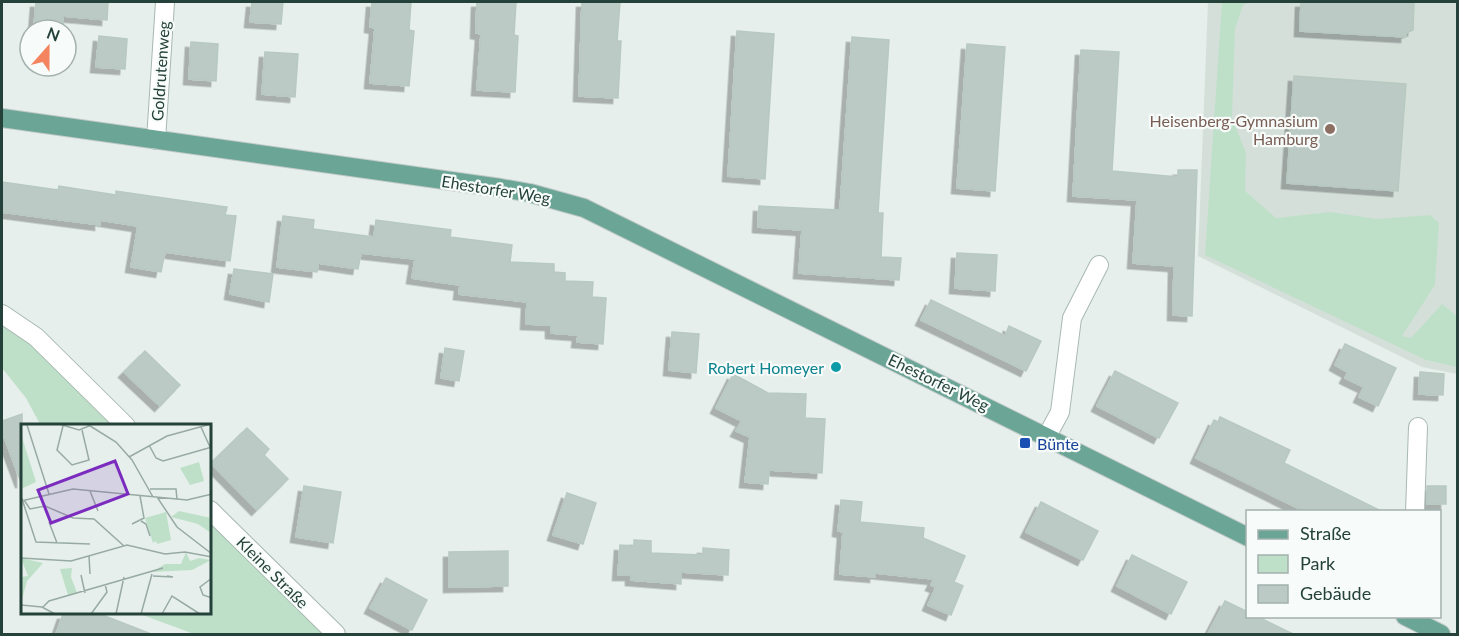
<svg xmlns="http://www.w3.org/2000/svg" width="1459" height="636" viewBox="0 0 1459 636" font-family="Lato,sans-serif">
<style>
.built{fill:#d4dfda}
.green{fill:#bfe0c8}
.building{fill:#bbcac4;stroke:#b8c9c2;stroke-width:1.5;filter:url(#shadow)}
.lines{fill:none;stroke-linecap:round;stroke-linejoin:round}
.minor-casing{stroke:#a8b8b2;stroke-width:20}
.major-casing{stroke:#c2cac8;stroke-width:20}
.minor{stroke:#fff;stroke-width:18}
.major{stroke:#6aa596;stroke-width:18}
.education-dot{fill:#8d6e63;stroke:#f7fbf9;stroke-width:2}
.culture-dot{fill:#0f9aa8;stroke:#f7fbf9;stroke-width:2}
.transit-dot{fill:#1a4fb4;stroke:#f7fbf9;stroke-width:2}
.labels{text-anchor:middle;dominant-baseline:central;stroke-width:4.5;stroke-linejoin:round;paint-order:stroke}
.street-label{font-size:16px;fill:#24423a;stroke:#f7fbf9}
.education-label{font-size:16px;fill:#785e54;stroke:#f7fbf9;text-anchor:end}
.culture-label{font-size:16px;fill:#0d838f;stroke:#f7fbf9;text-anchor:end}
.transit-label{font-size:16px;fill:#164399;stroke:#f7fbf9;text-anchor:start}
.inset-road{fill:none;stroke:#98aaa4;stroke-width:1.5}
.view{fill:#7b2cbf;fill-opacity:0.15;stroke:#7b2cbf;stroke-width:3}
.inset-edge{fill:none;stroke:#24423a;stroke-width:3}
</style>
<defs>
<filter id="shadow"><feDropShadow dx="-5.5" dy="5.5" stdDeviation="0" flood-color="#0004"/></filter>
</defs>
<rect width="100%" height="100%" fill="#e6efeb"/>
<path class="built" d="M1208,2H1457V374L1422,367L1198,256Z"/>
<path class="green" d="M1222,2H1250L1243,5L1235,29L1232,118L1246,153L1245,191L1276,218L1330,212L1377,219L1430,215L1439,223L1435,285L1402,336L1411,338L1442,304L1457,316V367L1426,360L1205,255Z
M2,314L126,426H41L26,398L2,368Z
M210,510L327,634H194L140,614H210Z"/>
<path class="building" d="M36,2H108L107,20L63,16V28L34,27Z
M252,2H283L281,24L250,22Z
M372,2H411L409,30L414,31L409,86L370,83L375,28L370,27Z
M477,2H516L514,35L518,36L515,92L477,90L481,34L476,33Z
M582,2H620L617,41H621L618,98L579,96Z
M1301,2H1414L1413,30L1406,33V37L1300,31Z
M737,31L774,34L765,179L728,176Z
M99,36L127,39L125,69L96,67Z
M852,37L889,40L878,213H883L881,257L901,258L899,280L799,273L802,230L758,227L759,206L840,210Z
M191,42L218,44L216,81L189,79Z
M967,44L1005,47L995,191L957,188Z
M1081,50L1119,52L1112,171L1178,177V170H1197L1192,316L1173,315L1174,266L1133,263L1137,200L1073,196Z
M265,52L298,54L295,97L262,94Z
M1294,76L1406,84L1398,191L1287,183Z
M2,182L58,190L59,186L116,195V191L227,207L225,215L236,216L230,261L165,252L161,272L131,267L138,226L100,220V225L2,212Z
M283,216L314,220L313,229L374,237L376,220L451,230L450,237L512,245L510,262L554,264V272L565,273V281L593,282L592,297L606,298L603,344L577,342L578,335L551,333V325L526,324L527,302L459,294L460,285L412,278L415,259L361,253L358,269L318,263L317,272L277,267Z
M957,253L997,255L995,291L955,288Z
M234,269L273,274L269,302L230,294Z
M931,300L1005,336L1009,326L1041,341L1026,371L921,320Z
M672,332L699,334L696,373L669,370Z
M1345,344L1396,368L1378,406L1359,397L1364,387L1345,378L1348,372L1335,365Z
M445,348L464,351L459,381L441,378Z
M145,351L180,385L160,406L124,372Z
M1115,371L1178,403L1159,438L1097,406Z
M1420,372L1444,374L1443,395L1419,394Z
M733,374L768,393L806,394L805,418L825,419L822,473L769,470L768,484L745,482L750,437L736,431L742,421L716,408Z
M22,414V482H21L2,431V421Z
M1220,417L1290,450L1284,463L1383,512H1306L1196,458L1214,420L1218,422Z
M247,428L269,449L264,455L288,479L257,510L211,463Z
M304,486L341,492L333,543L296,537Z
M1427,486H1446V504H1427Z
M567,493L596,503L583,544L553,535Z
M841,500L862,502L860,522L924,528L923,538L965,556L954,582L963,586L951,615L928,605L936,587L931,585L934,579L875,573V577L840,574L843,532L838,531Z
M1041,502L1098,531L1083,560L1026,532Z
M634,540L651,541V553L703,555V548L729,550L728,575L681,572V584L631,580V575H618L620,545L634,546Z
M508,551V586L449,587V552Z
M1132,555L1187,582L1171,614L1117,586Z
M386,578L427,600L412,630L370,608Z
M1225,601L1248,612V616H1256L1293,634H1208Z
M63,614H100L151,634H56Z"/>
<g class="lines">
<defs>
<path id="minor" d="M156,140L165,2
M2,314L36,337L126,426
M1047,436L1060,412L1072,318L1099,265
M210,510L336,634
M1415,512L1418,427"/>
<path id="major" d="M2,118L501,188L530,193L584,208L1248,537
M1405,616L1441,634"/>
</defs>
<use href="#minor" class="minor-casing"/>
<use href="#major" class="major-casing"/>
<use href="#minor" class="minor"/>
<use href="#major" class="major"/>
</g>
<circle class="education-dot" cx="1330" cy="129" r="6"/>
<circle class="culture-dot" cx="836" cy="367" r="6"/>
<rect class="transit-dot" x="1019" y="437" width="12" height="12" rx="3"/>
<g class="labels">
<g class="street-label">
<text transform="translate(160 71) rotate(-86)">Goldrutenweg</text>
<text transform="translate(496 189) rotate(9)">Ehestorfer Weg</text>
<text transform="translate(939 382) rotate(26)">Ehestorfer Weg</text>
<text transform="translate(273 572) rotate(45)">Kleine Straße</text>
</g>
<g class="education-label">
<text x="1318" y="120">Heisenberg-Gymnasium<tspan x="1318" dy="18">Hamburg</tspan></text>
</g>
<g class="culture-label">
<text x="824" y="367">Robert Homeyer</text>
</g>
<g class="transit-label">
<text x="1037" y="443">Bünte</text>
</g>
</g>
<g transform="translate(21 424)">
<rect width="190" height="190" fill="#e6efeb"/>
<path d="M0,10L15,58L0,65ZM178,38L183,57L169,61L159,44ZM158,87L190,94V109L177,100L150,93ZM145,88L150,116L136,120L135,117L132,119L124,94ZM165,128L169,137L178,134L190,136L171,146L131,148L144,140H160ZM0,134L22,139L6,157L0,179V153L7,152ZM51,144L50,153L56,169L47,171L39,145Z" fill="#bfe0c8"/>
<path class="inset-road" d="M38,0L58,6L68,2M66,0L95,18L111,36L132,73M6,1L28,70M42,2L36,26L51,41L68,36L61,6M180,3L189,23M128,21L135,34L142,37L191,23M108,33L146,12L190,0M129,65H155L156,75M69,67L77,87M0,72L15,118L69,120M136,73L156,103L191,130M3,76L9,85L24,82L52,94L73,95L103,122M0,77L52,65L166,76L191,70M120,97L125,100L129,112M28,98L36,119M111,100L123,94L119,72M68,132L69,150M0,134L50,137L106,121L144,130L164,128L191,133M60,151L64,169M132,152L152,153L146,152M191,154L179,163L182,171L191,174M0,181L21,183L34,190M22,183L28,177L142,144M70,190L86,168L84,160M95,190L103,153M120,190L131,150M141,190L151,172L179,190"/>
<path class="view" d="M94,37L107,70L30,99L17,66Z"/>
<rect width="190" height="190" class="inset-edge"/>
</g>
<rect width="1459" height="636" fill="none" stroke="#24423a" stroke-width="6"/>
<rect x="1246" y="510" width="195" height="108" fill="#f7fbf9" stroke="#a3b1ad" stroke-width="1.5"/>
<rect x="1258" y="530" width="30" height="9" fill="#6aa596" stroke="#a3b1ad" stroke-width="1.5"/>
<text x="1300" y="540" font-size="18" fill="#24423a">Straße</text>
<rect x="1258" y="555" width="30" height="18" fill="#bfe0c8" stroke="#a3b1ad" stroke-width="1.5"/>
<text x="1300" y="570" font-size="18" fill="#24423a">Park</text>
<rect x="1258" y="585" width="30" height="18" fill="#bbcac4" stroke="#a3b1ad" stroke-width="1.5"/>
<text x="1300" y="600" font-size="18" fill="#24423a">Gebäude</text>
<g transform="translate(48 48) rotate(21)"><circle r="28" fill="#f7fbf9" stroke="#a3b1ad" stroke-width="1.5"/>
<path d="M0-4.5L10 22L0 15L-10 22Z" fill="#f4845f"/>
<text y="-9" font-size="16" font-weight="bold" text-anchor="middle" fill="#24423a">N</text>
</g>
</svg>
